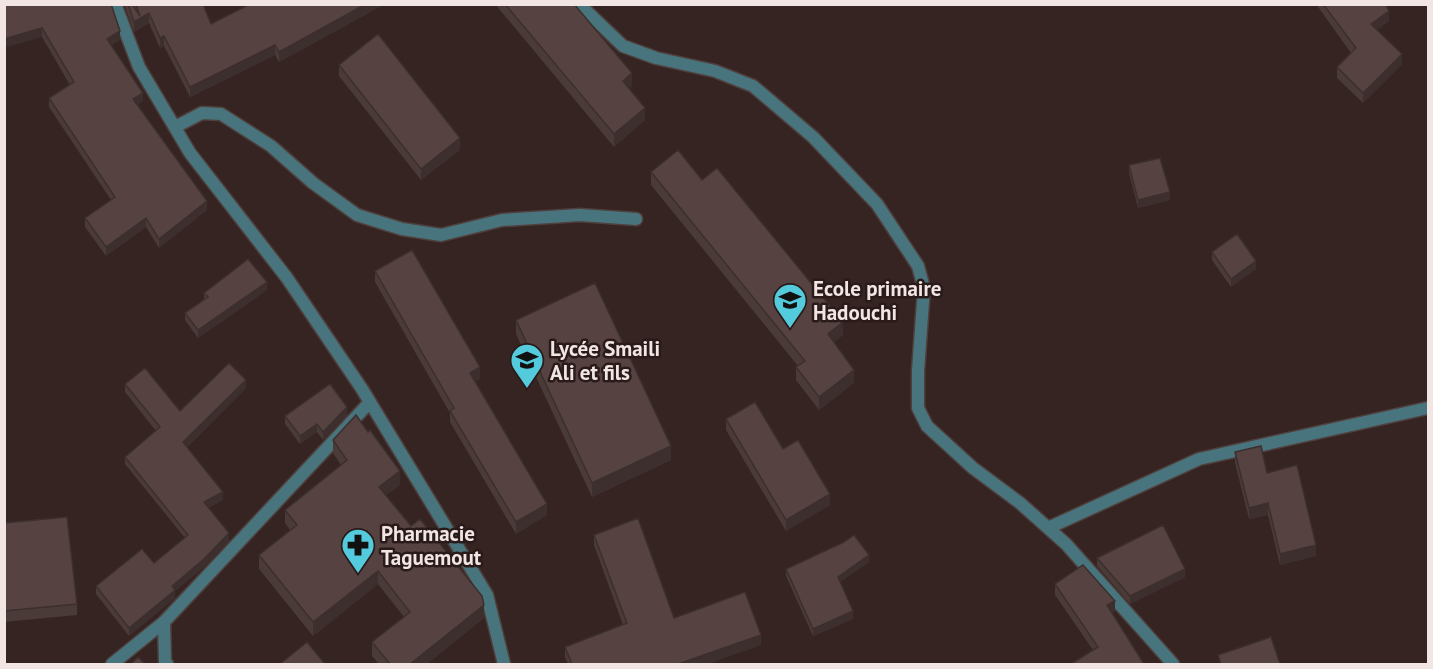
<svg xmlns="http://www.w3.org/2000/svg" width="1433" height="669" viewBox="0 0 1433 669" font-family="'PT Sans',sans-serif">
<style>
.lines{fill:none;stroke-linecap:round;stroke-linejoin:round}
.street-casing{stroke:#4f3f3d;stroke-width:15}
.street{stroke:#48757d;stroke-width:12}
.wall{fill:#4a3a38}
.shaded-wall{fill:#3c2f2e}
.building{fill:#564341;stroke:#3c2f2e;stroke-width:1.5}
.labels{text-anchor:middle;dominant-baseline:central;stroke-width:5;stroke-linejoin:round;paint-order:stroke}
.poi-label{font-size:21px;font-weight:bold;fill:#f1e6e4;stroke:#2a1a19;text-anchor:start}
</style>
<rect width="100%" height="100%" fill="#352422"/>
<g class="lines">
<defs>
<path id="street" d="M115,4L139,67L190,153L287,278L362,389L487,595L504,664
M579,4L623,46L656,58L715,71L753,86L813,137L877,204L918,266L924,288L918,371V408L927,426L973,468L1020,503L1066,544L1173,664
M175,127L202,113L221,114L271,146L313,183L357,215L402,229L441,235L502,220L580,215L636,219
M1048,528L1199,459L1428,408
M112,664L164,622
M167,664L165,661L164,622L370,402"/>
</defs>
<use href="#street" class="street-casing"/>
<use href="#street" class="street"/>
</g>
<path class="wall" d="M4,4L120,40L111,45L143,101L137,105L207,210L159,248L146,227L106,256L85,227V218L111,200L49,107V98L70,85L42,37Z
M124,4H132L134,9L133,4H203L211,24L248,5V4H385L279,62L275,55L190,97L164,46L160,48L149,23L134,32Z
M495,4H574L632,86L629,88L645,120L614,147Z
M1316,4H1385L1389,21L1377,30L1402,64L1363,103L1337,78V67L1351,53Z
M339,65L460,150L421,180L339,76Z
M1129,165L1170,200L1138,208L1129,173Z
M651,172L702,180L843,335L834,342L854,383L819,410L796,380V367L798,366L651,185Z
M1212,252L1256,269L1231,287L1212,260Z
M375,271L480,379L475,381L547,515L516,534L450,422V413L375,282Z
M267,290L198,338L185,320V313L204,299V293Z
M516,320L671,460L592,497L516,334Z
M125,384L180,411L246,388L187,447L223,500L208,508L229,541L204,567L175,591V598L129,636L96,594V586L154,563L185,538L125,464V457L156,431L125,392Z
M347,415L323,440L317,432L300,444L285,424V416Z
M726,419L783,449L830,505L786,531L726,430Z
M333,440L400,485L386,495L484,618L427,664H379L372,656V642L404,617L378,584L313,636L259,569V555L290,530L285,523V510L341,465L333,453Z
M1235,452L1267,473L1316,556L1280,565L1268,515L1249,519L1235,463Z
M4,523L77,604V615L4,622Z
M594,535L674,618L761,645L706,664H568L565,657V647L623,625L594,545Z
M1097,558L1185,577L1130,604L1097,566Z
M869,562L840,582L853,619L813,636L786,576V569Z
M1055,584L1115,611L1112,613L1144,664L1093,650L1055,595Z"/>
<path class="shaded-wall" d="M366,4H385L279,62V52Z
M1389,11V21L1371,35V24Z
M149,13V23L134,32V22Z
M42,28V37L4,48V39Z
M120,31V40L107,48V39Z
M164,36V46L160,48V38Z
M275,45V55L190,97V87Z
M1402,54V64L1363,103V93Z
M632,73V86L623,94V81Z
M143,93V101L133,108V99Z
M645,108V120L614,147V134Z
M460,138V150L421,180V169Z
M1170,192V200L1138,208V200Z
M207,201V210L159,248V239Z
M146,218V227L106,256V247Z
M1256,261V269L1231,287V279Z
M267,282V290L198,338V330Z
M843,322V335L828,347V334Z
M480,367V379L470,384V373Z
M854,370V383L819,410V397Z
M246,380V388L183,450V442Z
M347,407V415L323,440V432Z
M317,424V432L300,444V436Z
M671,446V460L592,497V483Z
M400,471V485L379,500V487Z
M223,492V500L204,510V502Z
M830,494V505L786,531V520Z
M1268,503V515L1249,519V508Z
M547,504V515L516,534V522Z
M229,533V541L204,567L175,591V598L174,599L129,636V628L172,586Z
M1316,545V556L1280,565V554Z
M869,555V562L838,584V577Z
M1185,569V577L1130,604V596Z
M378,571V584L313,636V622Z
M1115,601V611L1107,616V605Z
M484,605V618L427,664H410Z
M853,611V619L813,636V629Z
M761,635V645L706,664H678Z"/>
<path class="building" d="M4,4H111L120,31L107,39L143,93L133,99L207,201L159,239L146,218L106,247L85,218L115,197L49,98L74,82L42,28L4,39Z
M128,4H132L140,16L136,4H203L211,24L250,4H366L279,52L275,45L190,87L164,36L160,38L149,13L134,22Z
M505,4H574L632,73L623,81L645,108L614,134Z
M1323,4H1385L1389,11L1371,24L1402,54L1363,93L1337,67L1356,48Z
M378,34L460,138L421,169L339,65Z
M678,150L702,180L717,168L843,322L828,334L854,370L819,397L796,367L805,361L651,172Z
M1160,158L1170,192L1138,200L1129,165Z
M1237,234L1256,261L1231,279L1212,252Z
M412,250L480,367L470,373L547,504L516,522L450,411L454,408L375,271Z
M248,259L267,282L198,330L185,313L208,297L204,293Z
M595,283L671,446L592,483L516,320Z
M229,363L246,380L183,442L223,492L204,502L229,533L204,559L172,586L175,590L174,591L129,628L96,586L142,549L154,563L188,535L125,457L160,427L125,384L145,368L180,411Z
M330,384L347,407L323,432L317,424L300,436L285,416Z
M755,402L783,449L798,440L830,494L786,520L726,419Z
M356,415L368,432L370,430L400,471L379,487L411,526L420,519L482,596L484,605L410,664H390L372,642L410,612L378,571L313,622L259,555L297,525L285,510L347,460L333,440Z
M1261,446L1267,473L1297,465L1316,545L1280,554L1268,503L1249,508L1235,452Z
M67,517L77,604L4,611V523Z
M638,518L674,618L745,592L761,635L678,664H572L565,647L627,623L594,535Z
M1163,525L1185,569L1130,596L1097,558Z
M854,535L869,555L838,577L853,611L813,629L786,569L844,542Z
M1083,565L1115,601L1107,605L1144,664H1071L1098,647L1055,584Z
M1271,637L1280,664H1221L1218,655Z
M307,642L325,664H280Z
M138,657L145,664H131Z"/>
<defs>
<symbol id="school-pin" viewBox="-11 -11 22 30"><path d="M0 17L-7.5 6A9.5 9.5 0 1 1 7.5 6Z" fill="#54cadd" stroke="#2a1a19"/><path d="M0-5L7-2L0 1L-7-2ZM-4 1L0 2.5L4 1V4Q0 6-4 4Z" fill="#111"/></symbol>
<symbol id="pharmacy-pin" viewBox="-11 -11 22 30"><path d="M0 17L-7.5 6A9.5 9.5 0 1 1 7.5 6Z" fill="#54cadd" stroke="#2a1a19"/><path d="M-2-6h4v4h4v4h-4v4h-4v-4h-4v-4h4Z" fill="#111"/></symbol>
</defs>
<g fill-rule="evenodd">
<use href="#school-pin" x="771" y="281" width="38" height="52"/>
<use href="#school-pin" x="508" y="341" width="38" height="52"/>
<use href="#pharmacy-pin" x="339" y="526" width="38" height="52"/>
</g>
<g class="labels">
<g class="poi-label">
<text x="813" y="288">Ecole primaire<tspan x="813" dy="24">Hadouchi</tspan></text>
<text x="550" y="348">Lycée Smaili<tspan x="550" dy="24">Ali et fils</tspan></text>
<text x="381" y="533">Pharmacie<tspan x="381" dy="24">Taguemout</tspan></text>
</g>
</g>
<rect width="1433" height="669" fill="none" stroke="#f1e6e4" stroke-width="12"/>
</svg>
